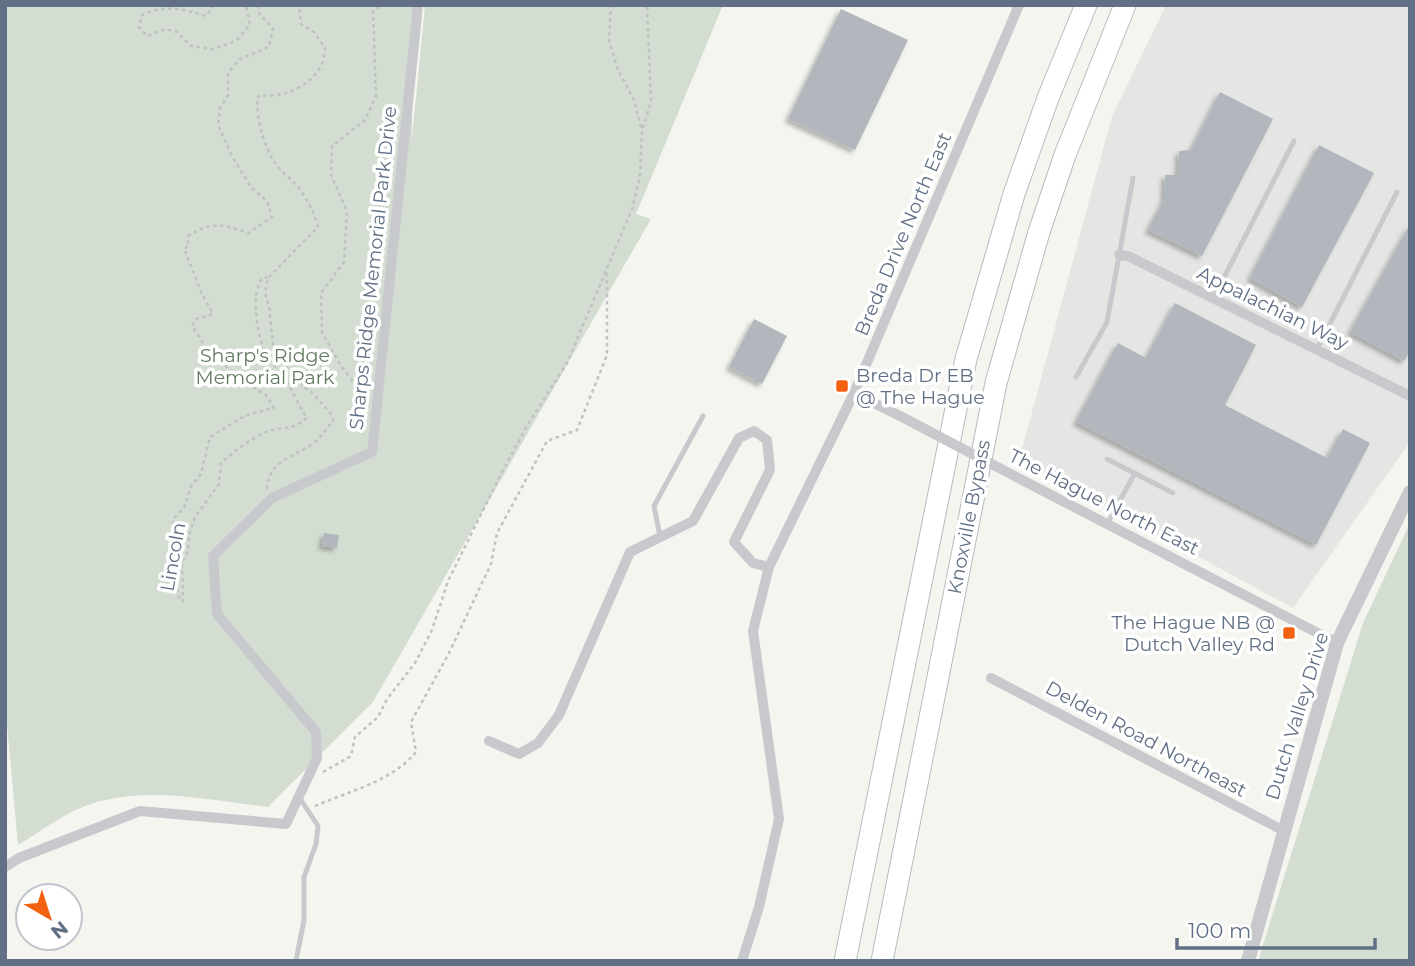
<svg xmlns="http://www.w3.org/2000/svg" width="1415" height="966" viewBox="0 0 1415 966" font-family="Montserrat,sans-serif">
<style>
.built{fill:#e5e6e4}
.green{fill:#d4ddd1}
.building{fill:#b1b7bd;filter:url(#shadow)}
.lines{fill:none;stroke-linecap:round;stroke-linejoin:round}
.motorway-casing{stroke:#b8bbbe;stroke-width:23}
.path{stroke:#c0c1c3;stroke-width:2.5;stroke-dasharray:3.5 3.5;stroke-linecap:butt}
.service{stroke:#c7c9cd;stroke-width:5}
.minor{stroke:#c7c9cd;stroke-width:10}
.tertiary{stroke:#c7c9cd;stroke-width:14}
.motorway{stroke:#fff;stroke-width:21}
.minor-bridge{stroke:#c7c9cd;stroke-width:10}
.poi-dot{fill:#f46111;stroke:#fff;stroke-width:2.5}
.labels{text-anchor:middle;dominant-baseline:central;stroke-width:7;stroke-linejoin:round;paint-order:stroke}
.street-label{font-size:19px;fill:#617085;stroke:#fff}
.park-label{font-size:19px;fill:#637b60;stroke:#fff}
.poi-label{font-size:19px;fill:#617085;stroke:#fff;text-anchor:start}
</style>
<defs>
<filter id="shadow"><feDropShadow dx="-3.5" dy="3.5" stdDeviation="2" flood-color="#0004"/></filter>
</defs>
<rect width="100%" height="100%" fill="#f5f5f0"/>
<path class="built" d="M1166,5H1410V442L1293,608L1019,460L1112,116Z"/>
<path class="green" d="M5,5H413L412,138L425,5H723L636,214L651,219L373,702L268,807C205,800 138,783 78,809C57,818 37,834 18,845L5,702Z
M1410,523V961H1258L1363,623Z"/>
<path class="building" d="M841,9L908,40L855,150L788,119Z
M1220,92L1273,119L1202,256L1148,230L1164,200L1165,175H1178L1179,151L1191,150Z
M1319,145L1374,173L1302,307L1250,278Z
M1410,224V351L1404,361L1350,332Z
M1175,303L1256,345L1225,405L1327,458L1343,429L1370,443L1316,545L1076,422L1118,343L1146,358Z
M754,319L787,336L762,384L729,367Z
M324,533L339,535L337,548L322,546Z"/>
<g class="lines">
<defs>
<path id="motorway" d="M845,961L966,359L1014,194L1048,98L1086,5
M882,961L996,383L1039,232L1065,155L1125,5"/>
</defs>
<use href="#motorway" class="motorway-casing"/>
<path class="path" d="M214,5L206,16C183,9 164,4 142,15L139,27L147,36L165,29L177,32L191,46L213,49L236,41L250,25L246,5
M258,5L260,15L273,28L269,47L240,59L228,73V95L220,108L218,125L232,156L251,187L267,201L272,217L249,233C223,225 213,220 188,236V247L184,248L201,292L213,314L196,319L192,326L207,349L241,380L266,395L274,408L246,415L210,437L201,474L191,486L184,508L175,517L172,525L179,549L174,563L175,580L180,601H183L182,562L187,555L190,532L195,517L219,484L221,463C233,452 249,440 264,433C283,425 288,433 307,418C299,406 293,392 286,380C281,372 274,366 269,359C258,343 248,290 264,277L268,278
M643,128L651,101L647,5
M364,414L354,383L340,364L322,333L321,293L344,262L347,211L331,175L332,146L365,120L376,96L373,11L383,5
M267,489C269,461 291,458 311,445C320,439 326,429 333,421L331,414L310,390L305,388L287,368L273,344L269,306L265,293L268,278L318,227C314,212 308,200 298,187C291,179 281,172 275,163C263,144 257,120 257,98L261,95C283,98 311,87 322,64C324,60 324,53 325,48L314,32L301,24L299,5
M323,772L351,756L355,737L378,717L387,699L415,663L432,630L448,581L503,470L527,426L567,363L632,209L640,177L642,131L634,100L618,70L609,40L611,5
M315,806C347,792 393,781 416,752L411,722L448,655L491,564L497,533L547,441L577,430L607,355V270"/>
<path class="service" d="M1214,297L1294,141
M1317,349L1397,192
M1076,377L1107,322L1133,178
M1107,459L1173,493
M1107,524L1135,473
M660,536L654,506L703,416
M296,961L304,920V877L316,844L318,826L299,797"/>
<path class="minor" d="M1119,255L1128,256L1410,396
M854,393L904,418
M1024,481L1337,643
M991,678L1284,831
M489,741L519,754L538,743L559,715L630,552L693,521L739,438L754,431L767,440L770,470L734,542L753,563L769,567
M5,867L19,858L140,811L286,824L317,758L316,732L217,614L213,556L272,498L372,452L418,5
M742,961L759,907L779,819L753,631L769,567L854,393L1019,5"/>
<path class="tertiary" d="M1248,961L1337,643L1410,492"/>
<use href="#motorway" class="motorway"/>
<path class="minor-bridge" d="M904,418L1024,481"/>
</g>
<g class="poi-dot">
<rect x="835" y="379" width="14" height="14" rx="3.5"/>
<rect x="1282" y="626" width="14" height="14" rx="3.5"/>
</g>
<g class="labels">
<g class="street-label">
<text transform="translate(903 234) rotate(-67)">Breda Drive North East</text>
<text transform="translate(373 268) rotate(-84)">Sharps Ridge Memorial Park Drive</text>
<text transform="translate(1273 308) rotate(26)">Appalachian Way</text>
<text transform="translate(1104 502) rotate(27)">The Hague North East</text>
<text transform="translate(969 517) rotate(-79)">Knoxville Bypass</text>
<text transform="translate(173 557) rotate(-80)">Lincoln</text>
<text transform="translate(1297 716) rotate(-73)">Dutch Valley Drive</text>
<text transform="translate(1146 739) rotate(28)">Delden Road Northeast</text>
</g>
<g class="park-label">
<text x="265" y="355">Sharp's Ridge<tspan x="265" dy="22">Memorial Park</tspan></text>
</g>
<g class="poi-label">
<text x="856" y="375">Breda Dr EB<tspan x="856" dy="22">@ The Hague</tspan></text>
<text x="1275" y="622" text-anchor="end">The Hague NB @<tspan x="1275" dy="22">Dutch Valley Rd</tspan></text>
</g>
</g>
<rect width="1415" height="966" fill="none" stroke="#617085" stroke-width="14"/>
<g transform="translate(49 917) rotate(141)"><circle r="33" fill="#ffffff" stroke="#c0c6ce" stroke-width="2"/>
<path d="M0-5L12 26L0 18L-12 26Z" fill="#f46111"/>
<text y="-10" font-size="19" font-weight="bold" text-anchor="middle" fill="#617085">N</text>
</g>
<path d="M1177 938v10h198v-10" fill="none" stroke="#617085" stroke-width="3.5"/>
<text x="1188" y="938" font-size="21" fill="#617085" stroke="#ffffff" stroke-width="5" paint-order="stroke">100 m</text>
</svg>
